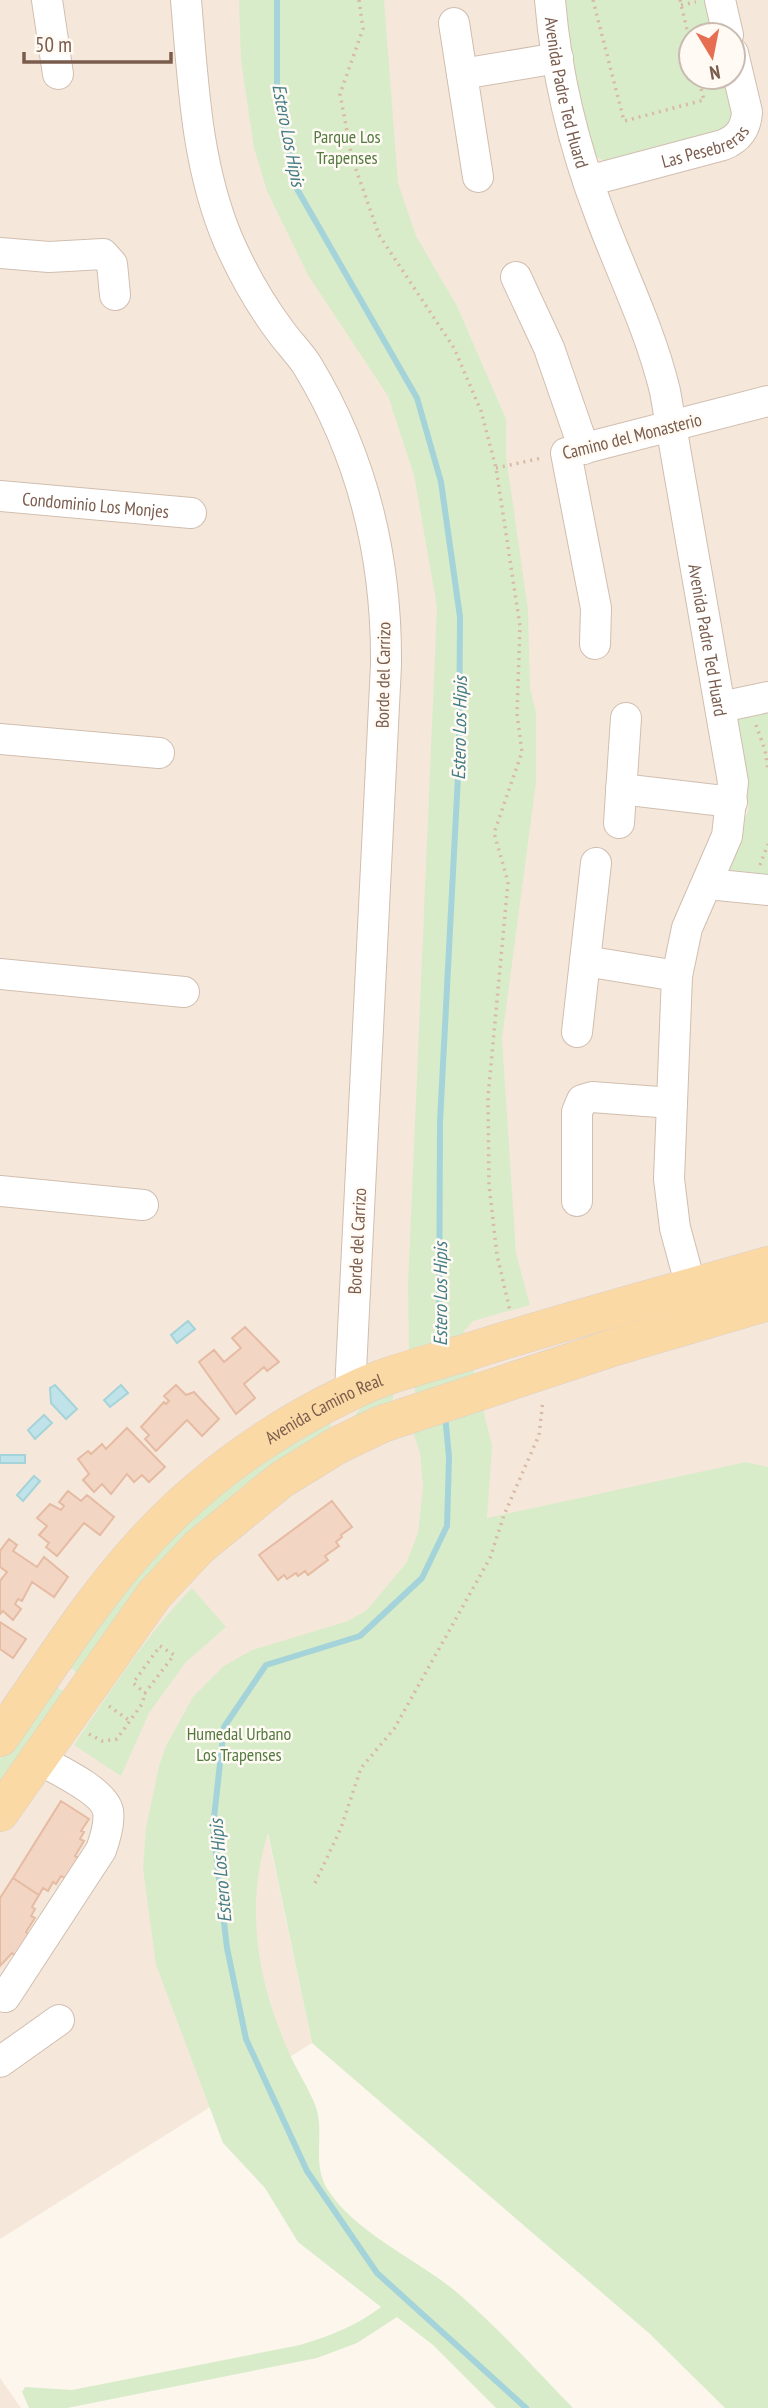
<svg xmlns="http://www.w3.org/2000/svg" width="768" height="2408" viewBox="0 0 768 2408" font-family="'PT Sans Narrow',sans-serif">
<style>
.residential{fill:#f5e8da;fill-rule:evenodd}
.green{fill:#d8ecc9}
.water{fill:#bfe3e8;stroke:#a5d3da;stroke-width:2}
.lines{fill:none;stroke-linecap:round;stroke-linejoin:round}
.stream{stroke:#a5d3da;stroke-width:6}
.building{fill:#f3d5c3;stroke:#e6bba3;stroke-width:2}
.minor-casing{stroke:#d1beb0;stroke-width:32}
.major-casing{stroke:#dad1cd;stroke-width:38}
.path{stroke:#d9b8a5;stroke-width:3.5;stroke-dasharray:2 5;stroke-linecap:butt}
.minor{stroke:#fff;stroke-width:30}
.major{stroke:#fbd9a5;stroke-width:37}
.labels{text-anchor:middle;dominant-baseline:central;stroke-width:5;stroke-linejoin:round;paint-order:stroke}
.street-label{font-size:18px;fill:#7a5c4d;stroke:#fffaf3}
.park-label{font-size:18px;fill:#537a41;stroke:#fffaf3}
.water-label{font-size:19px;font-style:italic;fill:#437c86;stroke:#fffaf3}
</style>
<rect width="100%" height="100%" fill="#fdf6ec"/>
<path class="residential" d="M0,0H768V1467L745,1462L419,1626L245,1726L312,2043L0,2239ZM691,35H733V77H691Z
M0,2378L21,2408H0Z"/>
<path class="green" d="M239,0H384L398,183L416,236L457,306L506,419V456L528,609L530,688L536,713V782L502,1039L516,1253L530,1305L473,1321L464,1331L492,1446L487,1518L746,1462L768,1467V2408H725L650,2334L312,2043L268,1833C244,1909 258,1984 290,2055C298,2072 309,2089 316,2107C325,2134 311,2164 328,2190C356,2234 421,2261 460,2295C500,2330 536,2370 573,2408H496L433,2345L397,2317L357,2343L317,2358L67,2408H29L22,2392L25,2387L72,2390L300,2345C330,2336 356,2326 381,2307L298,2242L265,2188L223,2143L156,1965L143,1869L146,1828L159,1766L166,1746L193,1697L224,1666L252,1650L348,1621L367,1610L407,1562L418,1533L423,1487L420,1453L414,1435L416,1398L409,1349L408,1286L437,607L414,475L388,396L308,275L267,191L254,148L241,60Z
M563,0H708L717,35H691V77H727L734,116L723,134L608,163L592,154L569,52Z
M768,706V879L732,873L728,866L749,808L737,719Z
M395,1387L391,1407L349,1422L365,1403Z
M332,1417L330,1427L318,1440L77,1674L73,1669L64,1668L141,1563L228,1479Z
M192,1588L226,1627L186,1662L149,1713L121,1776L74,1745C111,1691 146,1635 192,1588Z
M56,1687L65,1692L0,1793V1759L48,1689Z"/>
<path class="water" d="M188,1321L195,1329L177,1343L171,1335Z
M55,1385L77,1409L66,1419L51,1403L50,1388Z
M121,1385L128,1393L110,1407L104,1400Z
M44,1415L52,1423L35,1439L28,1430Z
M0,1455H25V1463H0Z
M34,1476L40,1481L23,1501L17,1495Z"/>
<g class="lines">
<path class="stream" d="M277,0V91L297,189L417,398L441,482L460,617L459,757L440,1122L439,1349
M445,1415L449,1457L447,1526L422,1578L360,1636L266,1665L224,1727L213,1827L227,1948L246,2039L307,2171L377,2273L526,2408"/>
</g>
<path class="building" d="M245,1327L279,1362L267,1371L264,1367L244,1384L255,1398L236,1414L199,1362L214,1350L224,1362L241,1348L232,1338Z
M176,1385L186,1395L194,1392L219,1419L202,1436L187,1420L156,1451L145,1439L149,1435L141,1427L164,1402L166,1404L169,1401L164,1396Z
M127,1428L165,1467L149,1482L142,1475L134,1482L127,1474L111,1494L102,1484L94,1492L83,1480L89,1474L78,1459L88,1451L91,1454L102,1444L106,1449Z
M68,1491L81,1501L87,1495L114,1517L100,1535L84,1523L57,1556L46,1547L49,1543L39,1535L47,1526L37,1518L50,1504L61,1510L64,1506L59,1502Z
M332,1501L352,1527L341,1535L342,1537L336,1542L339,1546L325,1556L328,1560L308,1575L305,1571L298,1576L296,1573L287,1579L284,1575L278,1580L259,1555Z
M9,1539L17,1545L13,1551L37,1567L44,1557L68,1577L54,1597L32,1582L22,1601L18,1599L15,1604L21,1609L13,1620L3,1611L0,1614V1581L7,1572L0,1567V1551Z
M0,1622L26,1639L13,1658L0,1649Z
M61,1801L89,1819L81,1831L84,1832L80,1839L84,1841L75,1856L79,1858L66,1879L61,1876L56,1884L53,1882L48,1891L43,1888L39,1895L13,1878Z
M13,1878L39,1895L32,1907L35,1909L31,1916L35,1918L26,1932L30,1935L17,1956L12,1953L0,1966V1898Z"/>
<g class="lines">
<defs>
<g id="minor">
<path d="M47,0L58,74"/>
<path d="M186,0C193,81 196,164 228,240C242,272 260,304 281,332C289,343 300,354 307,365C363,457 387,558 386,665L350,1391"/>
<path id="s1" d="M550,0C556,72 574,147 600,215C622,274 650,329 665,391L733,782L727,836L687,928L677,976L669,1179L675,1228L691,1287"/>
<path d="M720,0L728,35"/>
<path d="M454,23L478,177"/>
<path d="M462,74L558,58"/>
<path id="s2" d="M588,181L723,145C738,139 746,129 747,112L733,53"/>
<path d="M0,253L49,257L103,254L112,264L115,295"/>
<path d="M516,277L549,348L584,449"/>
<path id="s3" d="M0,496L191,513"/>
<path d="M595,644L596,608L566,453L768,401"/>
<path d="M721,707L768,697"/>
<path d="M0,739L159,753"/>
<path d="M621,789L732,802"/>
<path d="M619,823L626,718"/>
<path d="M708,884L768,890"/>
<path d="M585,961L677,976"/>
<path d="M0,974L184,992"/>
<path d="M577,1032L596,863"/>
<path d="M0,1191L143,1205"/>
<path d="M577,1201V1112L582,1100L592,1097L672,1103"/>
<path d="M5,1997L101,1850C105,1839 110,1823 108,1811C104,1791 56,1769 38,1759"/>
<path d="M0,2062L59,2020"/>
</g>
<g id="major">
<path id="s4" d="M0,1738C47,1671 91,1599 148,1538C204,1478 273,1429 348,1393C385,1374 428,1364 468,1352C567,1320 668,1294 768,1265"/>
<path d="M0,1813L154,1595L199,1547L281,1480L338,1445L382,1424L615,1347L768,1302"/>
</g>
</defs>
<use href="#minor" class="minor-casing"/>
<use href="#major" class="major-casing"/>
<path class="path" d="M359,0L363,29L340,94L352,158L379,235L454,348L481,411L496,468L520,626L517,714L522,752L494,833L508,882L488,1097L489,1185L497,1255L510,1311
M593,0L624,121L704,100L698,77
M680,0L691,47
M681,5L696,2
M699,80L712,77
M496,468L542,458
M756,725L765,750L768,770
M760,865L768,844
M160,1646L174,1655L145,1693L133,1683Z
M109,1706L130,1721
M89,1734L102,1741L117,1739L142,1704L145,1693
M315,1883L341,1828L361,1768L394,1729L490,1558L504,1515L539,1435L543,1400"/>
<use href="#minor" class="minor"/>
<use href="#major" class="major"/>
</g>
<g class="labels">
<g class="street-label">
<text stroke="none"><textPath href="#s1" startOffset="94">Avenida Padre Ted Huard</textPath></text>
<text stroke="none"><textPath href="#s2" startOffset="122">Las Pesebreras</textPath></text>
<text transform="translate(632 436) rotate(-14)">Camino del Monasterio</text>
<text stroke="none"><textPath href="#s3" startOffset="96">Condominio Los Monjes</textPath></text>
<text stroke="none"><textPath href="#s1" startOffset="662">Avenida Padre Ted Huard</textPath></text>
<text transform="translate(383 675) rotate(-89)">Borde del Carrizo</text>
<text transform="translate(357 1241) rotate(-87)">Borde del Carrizo</text>
<text stroke="none"><textPath href="#s4" startOffset="469">Avenida Camino Real</textPath></text>
</g>
<g class="park-label">
<text x="347" y="136">Parque Los<tspan x="347" dy="21">Trapenses</tspan></text>
<text x="239" y="1733">Humedal Urbano<tspan x="239" dy="21">Los Trapenses</tspan></text>
</g>
<g class="water-label">
<text transform="translate(289 135) rotate(79)">Estero Los Hipis</text>
<text transform="translate(459 728) rotate(-89)">Estero Los Hipis</text>
<text transform="translate(440 1294) rotate(-90)">Estero Los Hipis</text>
<text transform="translate(220 1871) rotate(-95)">Estero Los Hipis</text>
</g>
</g>
<g transform="translate(712 56) rotate(170)"><circle r="33" fill="#fffaf3" stroke="#cabbb1" stroke-width="2"/>
<path d="M0-5L12 26L0 18L-12 26Z" fill="#e76f51"/>
<text y="-10" font-size="19" font-weight="bold" text-anchor="middle" fill="#7a5c4d">N</text>
</g>
<path d="M24 52v10h147v-10" fill="none" stroke="#7a5c4d" stroke-width="3.5"/>
<text x="35" y="52" font-size="21" fill="#7a5c4d" stroke="#fffaf3" stroke-width="5" paint-order="stroke">50 m</text>
</svg>
